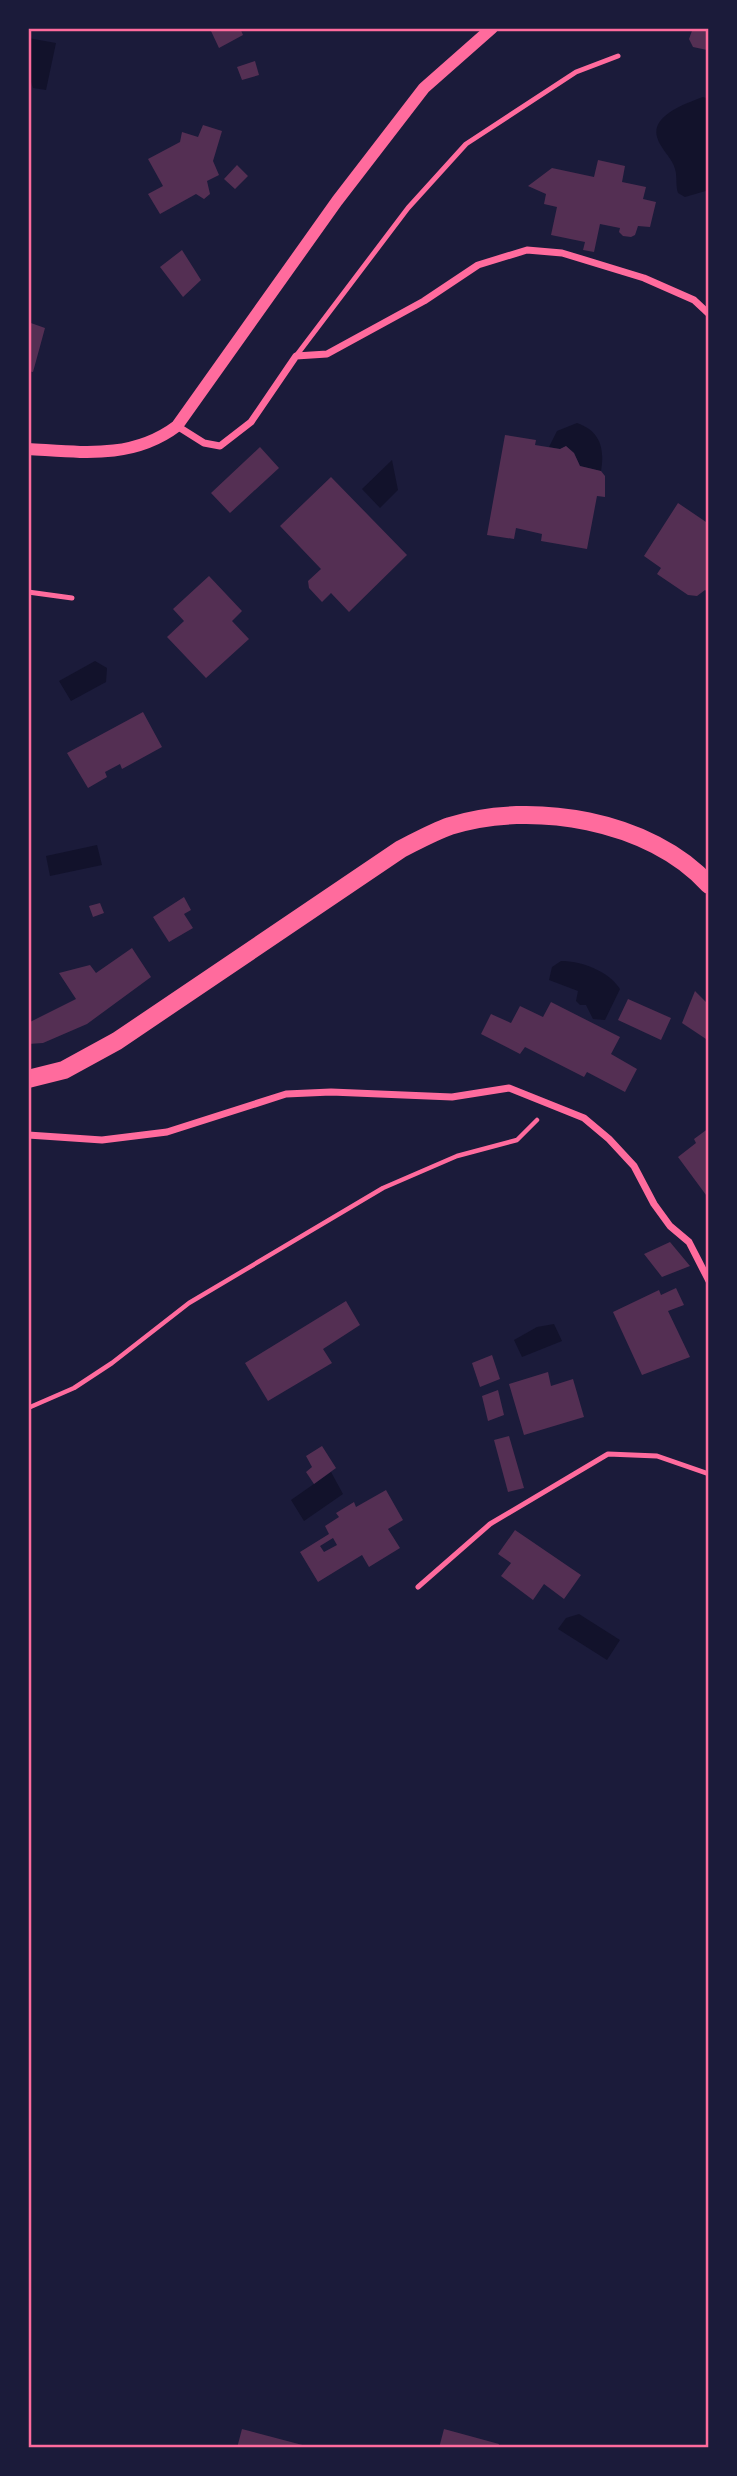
<svg xmlns="http://www.w3.org/2000/svg" width="737" height="2476" viewBox="0 0 737 2476" font-family="'Source Sans 3',sans-serif">
<style>
.water{fill:#12122b}
.building{fill:#542f53;fill-rule:evenodd}
.lines{fill:none;stroke-linecap:round;stroke-linejoin:round}
.path{stroke:#ff6b9d;stroke-width:4.5}
.service{stroke:#ff6b9d;stroke-width:5}
.minor{stroke:#ff6b9d;stroke-width:7}
.tertiary{stroke:#ff6b9d;stroke-width:12}
.primary{stroke:#ff6b9d;stroke-width:18}
.neatline{fill:none;stroke:#ff6b9d;stroke-width:2.5}
</style>
<rect width="100%" height="100%" fill="#1b1b3a"/>
<path class="water" d="M28,38L56,43L46,90L33,88L28,73Z
M703,97L709,99V190L685,197L678,193C675,184 678,175 674,166C670,156 660,148 657,137C651,115 687,103 703,97Z
M577,423C600,431 605,448 601,471L580,466L574,453L566,446L560,449L549,447L557,431Z
M392,460L398,490L380,508L362,489Z
M95,661L107,668L106,682L71,701L59,681Z
M97,845L102,865L50,876L46,856Z
M561,961C581,961 609,971 620,989L605,1020L593,1019L586,1005H580L576,1001L578,991L549,980L552,967Z
M554,1324L562,1341L522,1357L514,1340L537,1327Z
M331,1472L343,1494L304,1521L291,1500Z
M579,1614L620,1640L607,1660L558,1629L566,1618Z"/>
<path class="building" d="M216,28H240L243,35L219,48L211,31Z
M693,28H709L707,50L693,47L689,39Z
M255,61L259,75L242,80L237,67Z
M203,125L222,131L213,161L219,175L207,181L210,194L204,199L196,194L160,214L148,194L163,186L148,159L180,142L182,132L198,137Z
M598,160L625,166L622,182L646,187L643,199L656,202L650,227L638,226L635,235L631,237L623,236L619,232L620,228L600,224L594,252L583,250L585,242L551,235L557,207L544,204L546,194L528,186L552,168L594,177Z
M237,165L248,176L235,189L224,179Z
M182,250L201,280L183,297L160,267Z
M28,322L45,328L33,372L28,371Z
M505,435L536,440L535,445L560,449L566,446L574,453L580,466L601,471L605,476V497L597,496L587,549L541,541L542,534L516,528L514,539L487,535Z
M260,447L279,468L230,513L211,493Z
M331,477L407,555L349,612L331,593L322,602L309,588L308,581L321,569L280,526Z
M678,503L709,524V593L705,590L697,596L688,595L657,574L661,568L644,556Z
M209,576L242,611L232,621L249,639L206,678L167,637L184,621L173,609Z
M143,712L162,747L122,769L120,764L105,772L107,777L88,788L67,753Z
M184,897L191,910L184,914L193,928L169,942L153,917Z
M100,903L104,913L93,917L89,906Z
M132,948L151,977L87,1024L43,1043L28,1044V1023L76,999L59,973L90,965L96,973Z
M695,991L709,1005V1041L682,1023Z
M628,999L671,1018L661,1040L618,1020Z
M551,1002L620,1037L611,1054L637,1069L625,1092L587,1072L584,1077L525,1047L520,1054L481,1034L491,1014L511,1023L520,1006L543,1017Z
M709,1128V1199L678,1157L696,1143L694,1139Z
M670,1242L690,1266L662,1277L644,1254Z
M676,1288L684,1305L668,1311L690,1357L642,1375L613,1312L659,1290L661,1295Z
M346,1301L360,1325L323,1349L332,1363L268,1401L245,1363Z
M492,1355L500,1379L480,1387L472,1363Z
M548,1372L551,1386L573,1379L584,1417L524,1435L509,1384Z
M498,1390L504,1415L488,1421L482,1396Z
M509,1436L524,1488L508,1492L494,1440Z
M322,1446L336,1468L314,1484L306,1472L312,1467L306,1456Z
M386,1490L403,1520L388,1529L400,1548L369,1567L362,1555L318,1582L300,1552L329,1534L325,1526L339,1517L336,1513L354,1502L356,1507ZM333,1538L337,1545L324,1552L320,1546Z
M515,1530L581,1575L564,1599L544,1584L533,1600L501,1576L511,1563L498,1554Z
M242,2429L310,2447L309,2448H237Z
M444,2429L499,2444L498,2448H439Z"/>
<g class="lines">
<path class="path" d="M28,1408L74,1388L112,1363L189,1303L383,1188L457,1156L517,1140L537,1120"/>
<path class="service" d="M296,356L408,208L466,144L576,72L618,56
M28,592L72,598
M418,1587L490,1524L608,1454L657,1456L709,1474"/>
<path class="minor" d="M177,426L204,443L220,446L251,422L296,356L327,354L424,301L478,265L527,250L562,253L644,278L694,300L709,314
M28,1135L102,1140L167,1132L286,1094L331,1092L452,1097L509,1088L584,1118L609,1139L634,1166L654,1204L670,1226L689,1242L709,1281"/>
<path class="tertiary" d="M28,449C81,452 132,460 177,426L337,201L424,88L492,28"/>
<path class="primary" d="M28,1079L64,1070L117,1041L401,849C417,841 433,832 450,826C531,800 651,820 709,885"/>
</g>
<rect width="737" height="2476" fill="none" stroke="#1b1b3a" stroke-width="60"/>
<rect x="30" y="30" width="677" height="2416" class="neatline"/>
</svg>
